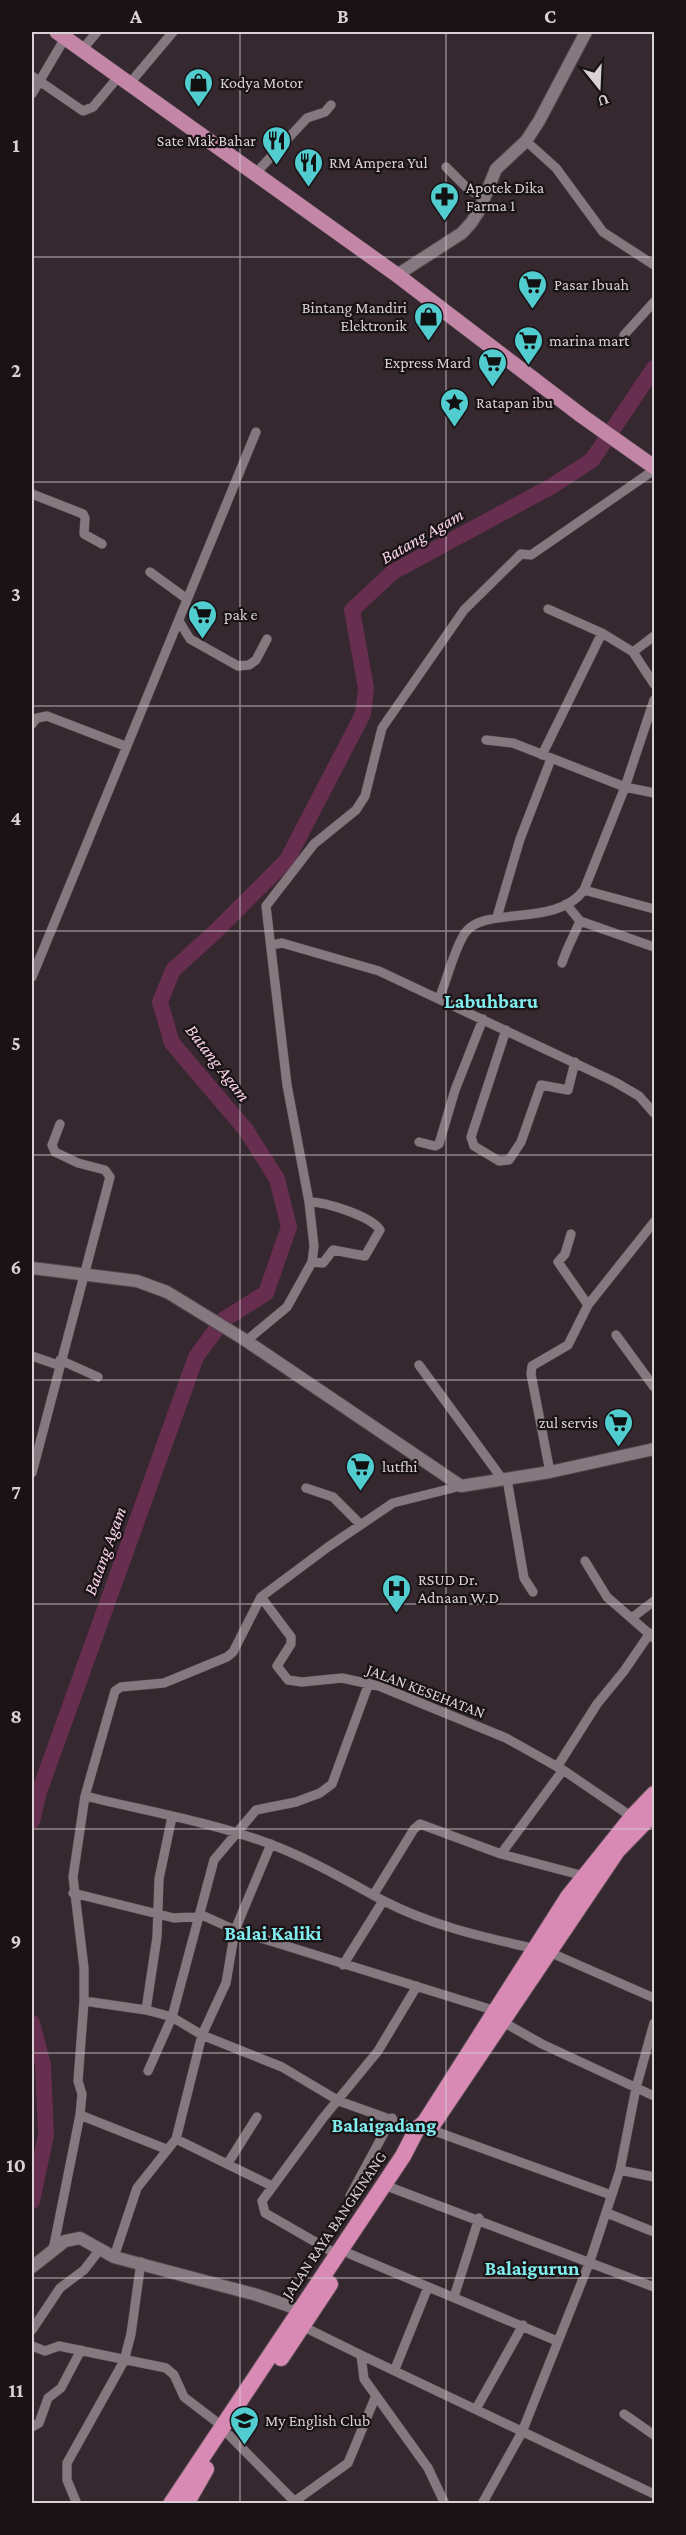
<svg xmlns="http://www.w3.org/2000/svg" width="686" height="2535" viewBox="0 0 686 2535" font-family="'Crimson Pro',serif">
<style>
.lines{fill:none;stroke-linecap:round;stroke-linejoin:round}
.river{stroke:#672e4f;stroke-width:16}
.minor-casing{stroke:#51474c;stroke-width:10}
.tertiary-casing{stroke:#51474c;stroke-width:14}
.primary-casing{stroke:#51474c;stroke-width:16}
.trunk-casing{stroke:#51474c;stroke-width:18}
.minor{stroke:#86787f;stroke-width:9}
.tertiary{stroke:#86787f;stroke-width:12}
.primary{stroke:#c486a7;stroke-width:15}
.trunk{stroke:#d88ab4;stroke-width:16}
.grid{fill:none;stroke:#d9d1d5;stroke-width:1.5;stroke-opacity:0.55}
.labels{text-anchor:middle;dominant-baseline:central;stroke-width:4.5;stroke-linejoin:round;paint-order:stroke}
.poi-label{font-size:16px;fill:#d9d1d5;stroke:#191316;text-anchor:start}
.street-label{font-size:16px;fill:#d9d1d5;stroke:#191316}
.water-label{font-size:18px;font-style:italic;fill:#f9d2e5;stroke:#191316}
.quarter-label{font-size:20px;font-weight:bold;fill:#80ecee;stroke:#191316}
.neatline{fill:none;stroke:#d9d1d5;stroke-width:2}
.grid-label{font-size:20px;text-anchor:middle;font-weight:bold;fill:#d9d1d5}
</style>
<rect width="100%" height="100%" fill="#35282f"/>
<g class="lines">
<path class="river" d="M32,1821L39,1792L196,1357L223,1320L266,1293L289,1227L277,1179L246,1130L172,1043L160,1002L173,970L215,932L287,860L363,714L366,688L352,610L393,572L552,486L592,460L654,368
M32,2023L43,2065L46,2135L32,2201"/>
<defs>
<path id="minor" d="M82,50L97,32
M32,76L83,111L93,107L119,76
M130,83L173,32
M32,94L65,38
M526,141L556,168L603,232L654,265
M446,167L466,187L484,199
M256,173L307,118L325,112L331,105
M624,335L654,302
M32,494L83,514L85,518L84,534L102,544
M150,572L187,599
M548,609L602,633L633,652L654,684
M179,621L190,639L238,666L249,665L256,660L267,639
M633,652L654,636
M32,724L37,718L47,716L125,746
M486,740L513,743L625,787L654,700
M542,755L602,633
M584,890L654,909
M497,917L520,839L551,759
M580,921L654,947
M271,945L282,943L379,971L615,1082L639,1096L654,1113
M562,963C567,947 574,936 580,921L566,904
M32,977L256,432
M439,999C447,980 454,949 465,933C484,905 556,928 584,890L625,787L654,793
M506,1030L471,1137L474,1146L499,1161L509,1160L521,1142L541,1085L568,1090L575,1062
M419,1142L435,1146L439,1144L455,1090L483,1019
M309,1202C326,1202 371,1216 380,1230L365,1256L333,1250L323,1263L312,1262
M571,1234L565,1254L558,1262L588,1305
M616,1335L654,1387
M246,1341L287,1307L312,1262L314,1246L309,1202L287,1085L266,906L314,844L356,810L365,796L382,728L464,610L521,554L531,555L654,470
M32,1356L58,1365
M60,1360L98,1377
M419,1365L503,1480
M550,1472L531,1374L532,1366L568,1345L588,1305L654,1222
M32,1473L110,1177L105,1170L78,1163L55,1152L52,1145L60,1124
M507,1479L524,1578L533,1592
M306,1488L333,1497L360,1524
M585,1561L607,1597L654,1638
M261,1597L291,1637V1644L277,1666L288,1680L302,1682L342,1678L379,1686L506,1738L563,1770L632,1817
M633,1617L654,1601
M557,1767L597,1704L624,1671L650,1633
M85,1796C146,1811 211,1822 270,1844C310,1859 347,1881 384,1901C432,1926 484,1937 536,1949
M501,1854L563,1770
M73,1893L174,1918L204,1916L235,1930L496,2011
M374,1894L414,1829L420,1824L501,1854L584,1876
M549,1952L654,1998
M343,1965L383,1901
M84,2001L146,2010L172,2017L202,2035L282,2067L339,2101L417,2129
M146,2010L157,1937L159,1879L172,1817
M503,2022L542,2044L654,2096
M148,2071L172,2017L214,1860L256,1810L296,1802L320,1793L332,1784L369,1683
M80,2115L166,2149
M429,2129L611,2195
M176,2139L272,2186
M228,2163L257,2117
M620,2170L654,2177
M392,2188L654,2287
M350,2196L392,2118
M607,2213L654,2232
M53,2250L80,2115L82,2094L78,2081L84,2001V1968L73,1877L85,1796L115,1691L121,1687L164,1683L227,1657L233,1652L261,1597L328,1547L393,1503L461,1486
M350,2254L557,2341
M338,2255L265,2213L262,2201L323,2118L378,2051L417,1986
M114,2257L137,2188L176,2139L202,2035L226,1983L235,1930L271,1844
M454,2297L479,2218
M302,2326L361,2355L364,2379L428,2468L445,2504
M32,2330L60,2288L84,2270L101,2248
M32,2346L45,2351L59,2346L166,2368L174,2375L184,2397L222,2426
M361,2355L654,2494
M395,2369L428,2287
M476,2409L523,2325
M624,2414L654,2435
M32,2427L39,2423L48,2398L61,2388L81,2350
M229,2435L297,2504
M295,2501L348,2463L375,2398
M77,2504L67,2480V2463L124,2361L131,2334L141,2262
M482,2504L522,2432L590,2261L620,2170L636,2088L654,2023"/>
<path id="tertiary" d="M397,275L462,233L471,223L479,211L496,169L526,141L539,121L586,32
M32,1268L137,1281L167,1292L242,1338L461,1486L550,1472L654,1449
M32,2267L65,2241L80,2238L114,2257L257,2295L298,2309"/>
<path id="primary" d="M57,32L397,275L582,416L654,467"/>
<path id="trunk" d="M431,2127L617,1851L654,1813
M281,2358L330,2284
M171,2504L403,2156L417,2129L425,2122L568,1897L632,1817L654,1794
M186,2504L206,2469"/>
</defs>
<use href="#minor" class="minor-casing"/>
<use href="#tertiary" class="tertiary-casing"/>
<use href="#primary" class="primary-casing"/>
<use href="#trunk" class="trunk-casing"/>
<use href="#minor" class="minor"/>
<use href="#tertiary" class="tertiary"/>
<use href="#primary" class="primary"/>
<use href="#trunk" class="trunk"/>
</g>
<path class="grid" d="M240,32V2504M446,32V2504M32,257H654M32,482H654M32,706H654M32,931H654M32,1155H654M32,1380H654M32,1604H654M32,1829H654M32,2053H654M32,2278H654"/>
<defs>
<symbol id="shop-pin" viewBox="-11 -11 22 30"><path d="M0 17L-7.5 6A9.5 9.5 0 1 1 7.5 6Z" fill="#52cdcf" stroke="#191316"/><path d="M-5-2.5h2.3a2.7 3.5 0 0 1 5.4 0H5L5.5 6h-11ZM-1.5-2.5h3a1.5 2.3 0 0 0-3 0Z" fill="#111"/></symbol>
<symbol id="restaurant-pin" viewBox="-11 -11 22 30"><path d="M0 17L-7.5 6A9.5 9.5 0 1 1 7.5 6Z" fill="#52cdcf" stroke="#191316"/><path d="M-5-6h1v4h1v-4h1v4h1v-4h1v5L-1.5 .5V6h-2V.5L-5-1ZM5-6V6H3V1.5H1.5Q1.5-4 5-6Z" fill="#111"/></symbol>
<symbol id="pharmacy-pin" viewBox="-11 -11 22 30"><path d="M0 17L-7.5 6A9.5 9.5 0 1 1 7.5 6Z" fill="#52cdcf" stroke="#191316"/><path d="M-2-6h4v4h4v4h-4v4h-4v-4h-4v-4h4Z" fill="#111"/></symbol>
<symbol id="supermarket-pin" viewBox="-11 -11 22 30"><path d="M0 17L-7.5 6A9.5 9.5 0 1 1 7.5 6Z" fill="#52cdcf" stroke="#191316"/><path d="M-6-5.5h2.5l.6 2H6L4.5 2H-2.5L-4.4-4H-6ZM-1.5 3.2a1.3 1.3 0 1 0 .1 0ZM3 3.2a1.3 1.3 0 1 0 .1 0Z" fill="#111"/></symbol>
<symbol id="sight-pin" viewBox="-11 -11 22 30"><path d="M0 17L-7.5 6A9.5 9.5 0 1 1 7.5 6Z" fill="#52cdcf" stroke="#191316"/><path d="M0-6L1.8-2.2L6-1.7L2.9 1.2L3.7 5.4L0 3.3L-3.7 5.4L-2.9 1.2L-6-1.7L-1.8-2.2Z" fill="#111"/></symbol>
<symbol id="hospital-pin" viewBox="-11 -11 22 30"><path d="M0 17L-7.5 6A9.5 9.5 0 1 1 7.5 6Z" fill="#52cdcf" stroke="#191316"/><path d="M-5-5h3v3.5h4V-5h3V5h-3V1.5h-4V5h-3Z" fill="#111"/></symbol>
<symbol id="school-pin" viewBox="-11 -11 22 30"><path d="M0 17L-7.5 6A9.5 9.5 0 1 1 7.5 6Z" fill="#52cdcf" stroke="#191316"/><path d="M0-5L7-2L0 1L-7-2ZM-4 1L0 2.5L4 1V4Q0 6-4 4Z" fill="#111"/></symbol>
</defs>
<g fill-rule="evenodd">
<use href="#shop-pin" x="182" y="66" width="33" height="45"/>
<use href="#restaurant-pin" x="260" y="124" width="33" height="45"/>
<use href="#restaurant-pin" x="292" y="146" width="33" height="45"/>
<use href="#pharmacy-pin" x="428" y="180" width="33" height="45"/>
<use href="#supermarket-pin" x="516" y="268" width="33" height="45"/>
<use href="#shop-pin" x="412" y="300" width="33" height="45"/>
<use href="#supermarket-pin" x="512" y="324" width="33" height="45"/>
<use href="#supermarket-pin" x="476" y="346" width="33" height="45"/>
<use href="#sight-pin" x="438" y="386" width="33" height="45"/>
<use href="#supermarket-pin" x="186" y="598" width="33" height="45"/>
<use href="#supermarket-pin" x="602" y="1406" width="33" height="45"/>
<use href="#supermarket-pin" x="344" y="1450" width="33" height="45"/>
<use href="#hospital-pin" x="380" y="1572" width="33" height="45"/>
<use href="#school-pin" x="228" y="2404" width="33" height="45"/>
</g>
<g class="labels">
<g class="poi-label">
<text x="220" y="82">Kodya Motor</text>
<text x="256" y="140" text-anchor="end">Sate Mak Bahar</text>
<text x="329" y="162">RM Ampera Yul</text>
<text x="466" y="187">Apotek Dika<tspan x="466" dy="18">Farma 1</tspan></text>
<text x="554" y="284">Pasar Ibuah</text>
<text x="407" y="307" text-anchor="end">Bintang Mandiri<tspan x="407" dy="18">Elektronik</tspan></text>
<text x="549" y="340">marina mart</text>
<text x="471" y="362" text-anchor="end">Express Mard</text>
<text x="476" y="402">Ratapan ibu</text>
<text x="224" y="614">pak e</text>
<text x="598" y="1422" text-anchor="end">zul servis</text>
<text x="382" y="1466">lutfhi</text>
<text x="418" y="1579">RSUD Dr.<tspan x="418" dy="18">Adnaan W.D</tspan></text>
<text x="265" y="2420">My English Club</text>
</g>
<g class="street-label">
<text transform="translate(426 1691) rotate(21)">JALAN KESEHATAN</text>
<text transform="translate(334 2225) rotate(-56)">JALAN RAYA BANGKINANG</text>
</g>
<g class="water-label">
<text transform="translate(422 536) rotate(-30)">Batang Agam</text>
<text transform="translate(218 1063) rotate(52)">Batang Agam</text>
<text transform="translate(105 1551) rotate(-70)">Batang Agam</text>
</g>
<g class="quarter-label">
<text x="491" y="1001">Labuhbaru</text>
<text x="273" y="1933">Balai Kaliki</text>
<text x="384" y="2125">Balaigadang</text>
<text x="532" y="2268">Balaigurun</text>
</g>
</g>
<rect width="686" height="2535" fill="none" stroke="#191316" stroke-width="66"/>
<g transform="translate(599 87) rotate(162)" stroke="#191316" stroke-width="4.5" paint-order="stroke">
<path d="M0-4.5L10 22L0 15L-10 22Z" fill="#d9d1d5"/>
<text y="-9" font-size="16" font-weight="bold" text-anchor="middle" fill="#d9d1d5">U</text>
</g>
<rect x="33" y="33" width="620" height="2469" class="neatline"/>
<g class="grid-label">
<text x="136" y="23">A</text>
<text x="343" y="23">B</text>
<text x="550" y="23">C</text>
<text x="16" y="152">1</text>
<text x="16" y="377">2</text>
<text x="16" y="601">3</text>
<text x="16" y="825">4</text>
<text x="16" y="1050">5</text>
<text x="16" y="1274">6</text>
<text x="16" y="1499">7</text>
<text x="16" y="1723">8</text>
<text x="16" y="1948">9</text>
<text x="16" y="2172">10</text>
<text x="16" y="2397">11</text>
</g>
</svg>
